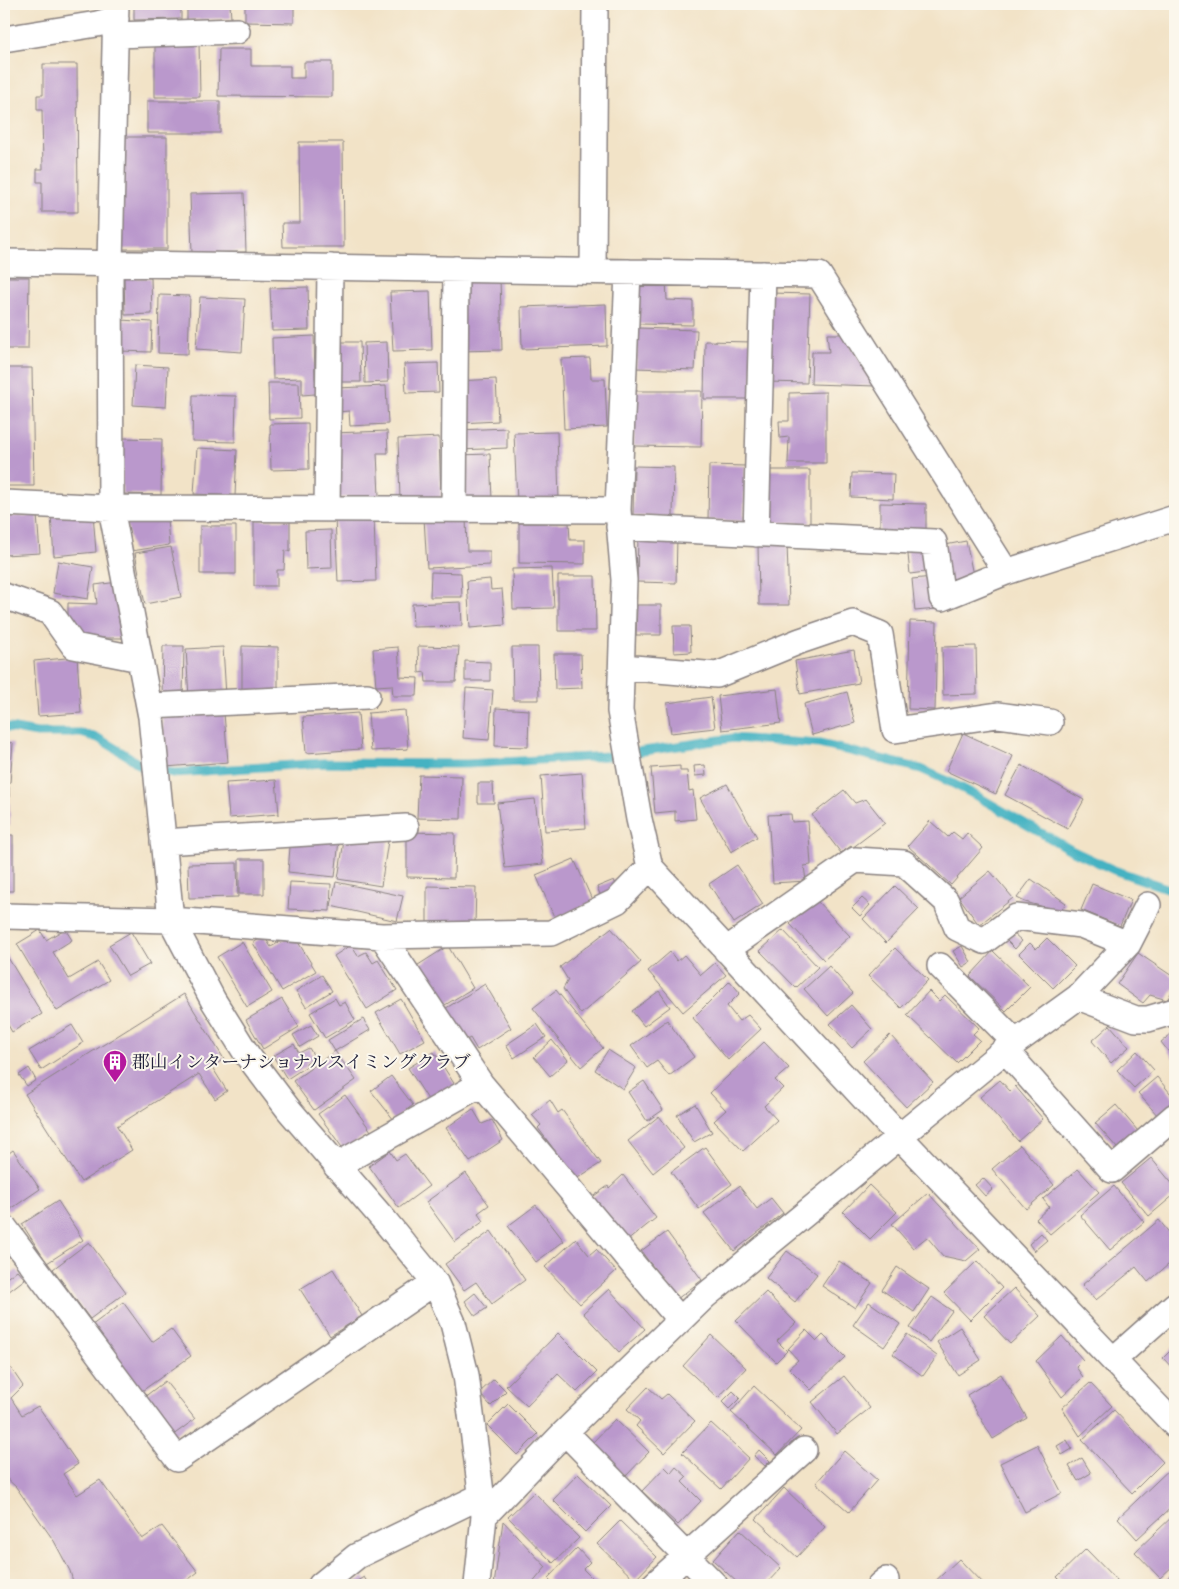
<svg xmlns="http://www.w3.org/2000/svg" width="1179" height="1589" viewBox="0 0 1179 1589" font-family="'Libre Bodoni','Noto Serif JP',serif">
<style>
.lines{fill:none;stroke-linecap:round;stroke-linejoin:round}
.stream{stroke:#45b2c2;stroke-width:9}
.building{fill:#ba98cc}
.street-casing{stroke:#8a8281;stroke-width:28}
.street{stroke:#fff;stroke-width:25}
.labels{text-anchor:middle;dominant-baseline:central;stroke-width:4;stroke-linejoin:round;paint-order:stroke}
.poi-label{font-size:18px;fill:#22223b;stroke:#fbf7ec;text-anchor:start}
</style>
<rect width="100%" height="100%" fill="#fbf7ec"/>
<filter id="ink" filterUnits="userSpaceOnUse"><feTurbulence type="fractalNoise" baseFrequency=".02" numOctaves="2"/><feDisplacementMap in="SourceGraphic" scale="10" xChannelSelector="R" yChannelSelector="G"/><feConvolveMatrix kernelMatrix="1 2 1 2 8 2 1 2 1" color-interpolation-filters="sRGB"/></filter>
<filter id="wash" filterUnits="userSpaceOnUse"><feTurbulence type="fractalNoise" baseFrequency=".0096" numOctaves="4" result="noise"/><feDisplacementMap in="SourceGraphic" scale="20" xChannelSelector="R" yChannelSelector="G"/><feGaussianBlur stdDeviation="1.12" result="paint"/><feColorMatrix in="noise" values="0 0 0 0 0 0 0 0 0 0 0 0 0 0 0 0 0 1.4 0 .05"/><feComposite in="paint" operator="in"/></filter>
<g filter="url(#wash)">
<rect width="100%" height="100%" fill="#f2e3c7"/>
<g class="lines">
<path class="stream" d="M4,727L37,733H81L98,738L128,756L144,768L174,773L323,763L467,764L609,756L733,738L819,744L846,750L921,769L950,782L975,795L1071,850L1114,870L1175,891"/>
</g>
<g id="blocks">
<path class="building" d="M134,4H181V19L134,20Z
M187,4H230L231,18L187,20Z
M245,4H294V23L245,22Z
M155,42H199L200,97H155Z
M219,49H251V66H290V78H304V62H332V97L218,96Z
M43,64H77L78,212H42V182H37V169H43L42,110H37V95H43Z
M147,101H220V133H147Z
M123,137H167V249H122Z
M299,142H343L344,247H283L282,223H300Z
M244,193L246,252L192,253L190,194Z
M4,277H29L28,349H4Z
M124,278H151L152,314L125,315Z
M500,278L502,350L459,351L456,279Z
M639,280H666L667,300L693,301V325L638,324Z
M308,287L309,330L272,331L270,288Z
M430,291L432,350L393,351L390,292Z
M770,293L810,294L807,383L768,382Z
M159,295L190,296L188,354L158,353Z
M200,297L245,299L242,352L196,349Z
M606,304L607,346L522,349L521,307Z
M121,320L152,322L151,352L119,351Z
M638,328L697,330L695,370L636,368Z
M827,334H844L876,386L811,384L812,352H829Z
M314,336L315,378L317,390L315,394L302,395V378L273,379L272,338Z
M705,341L753,342L752,399H704Z
M331,342H360L361,382H333Z
M387,342L388,382L365,383L364,343Z
M590,358L591,379H605L607,427L564,429L561,359Z
M438,363L439,392L406,393L404,364Z
M135,365L168,367L166,407L133,405Z
M4,368H32L34,486H4Z
M496,379L498,421L460,423L457,381Z
M268,383H299L300,418L269,419Z
M386,386L388,424L350,426L349,411L337,412L336,388Z
M635,391H702L701,447L634,446Z
M826,392V463H788L789,437L780,438L779,421H789V393Z
M193,395L236,396L235,442L192,441Z
M308,423L309,469L271,470L270,424Z
M507,428V448L459,450V430Z
M387,431L388,453H377L379,496L335,498L332,433Z
M557,432L559,501L517,502L514,433Z
M439,437L441,498L400,499L398,439Z
M122,438L162,439L161,495L122,494Z
M197,448L237,450L235,496L194,494Z
M490,454L492,500L459,501L457,455Z
M709,465L745,466L744,521L708,520Z
M634,466L674,467L673,517L633,516Z
M767,470H810V523L767,522Z
M852,473L894,474L893,499L851,497Z
M880,503L926,504V535H880Z
M93,513L96,552L54,556L51,516Z
M37,515L40,553L4,555V517Z
M466,516L467,551H490V565L427,568L424,518Z
M374,517L376,581L338,582L335,518Z
M126,518H167L169,545L132,551Z
M254,520H290V552L285,550L284,570H277V586H254Z
M519,523H569L570,540H585V564L519,563Z
M200,526H236V574H200Z
M331,530L332,568L306,569L305,531Z
M638,536L677,537L676,583L637,582Z
M966,541L974,580L947,585L940,546Z
M929,542L933,571L910,574L907,545Z
M758,543H787L789,605H759Z
M171,547L181,597L145,604L135,553Z
M58,561L93,567L88,599L53,593Z
M552,568L554,608L513,609L512,569Z
M431,572L461,573L462,597H430Z
M558,576H595L596,631H558Z
M933,577L937,609L915,611L912,579Z
M490,579L491,590L502,589L505,625L470,628L467,581Z
M118,582L125,638H75L76,626L68,625V603L97,604L95,585Z
M461,602L462,626L413,627L412,604Z
M637,605H661V635H636Z
M910,621L937,622L935,710L908,709Z
M673,626H690L691,652L674,653Z
M163,646H184L183,696H162Z
M242,646L278,647V692L242,691Z
M418,646L459,647L456,682H426L425,672L419,673Z
M976,646L977,694L943,695L942,647Z
M223,647L226,696L189,698L186,649Z
M398,647L400,677L418,678L417,696H393L392,685L376,686L373,649Z
M512,647H538L539,700H513Z
M854,650L859,683L800,694L795,661Z
M554,654H581L582,688L555,689Z
M77,657L81,713L38,716L34,661Z
M465,661L490,662V681H465Z
M466,688L493,690L489,740L463,738Z
M777,689L781,723L722,730L718,696Z
M847,692L855,723L812,735L804,704Z
M711,697L715,728L671,733L667,703Z
M496,708L529,710L528,747L495,746Z
M405,710L408,749L371,751L368,713Z
M224,713L228,762L166,767L162,717Z
M358,713L361,749L306,753L303,717Z
M963,733L1013,756L996,794L946,771Z
M4,742L13,743L10,783H4Z
M705,765L706,775L695,776L694,766Z
M1021,765L1084,800L1068,829L1005,795Z
M680,766V771H687L689,791L693,790L696,819L675,821V811L655,813L651,768Z
M582,773L586,828L545,831L541,776Z
M419,775L462,776L461,819L417,818Z
M276,780L279,814L229,818L226,783Z
M478,783H493L494,803H478Z
M727,784L757,837L731,852L700,798Z
M4,787H9L10,825H4Z
M844,790L855,803L866,799L885,823L852,848L851,846L841,853L812,815Z
M535,799L543,864L505,868L497,803Z
M791,814L792,822L808,821L811,865L804,866L806,881L773,883L768,815Z
M930,821L948,837L953,832L962,839L967,833L983,848L951,885L908,846Z
M407,832L455,833L454,878L407,877Z
M345,834L388,841L381,886L338,879Z
M4,835H13V891H4Z
M291,835L339,840L335,877L288,872Z
M239,859H264V894H239Z
M574,859L593,902L555,919L536,875Z
M237,863L238,897L189,898L188,864Z
M737,865L763,904L734,923L709,884Z
M990,871L1013,898L979,925L959,897Z
M1031,879L1066,903L1060,911L1025,902L1017,898Z
M614,880L619,892L602,899L597,887Z
M290,882L331,884L330,911L288,909Z
M336,882L403,896L397,921L331,906Z
M1092,884L1131,900L1120,926L1081,910Z
M427,886L476,887L475,924L427,922Z
M895,886L919,909L886,943L863,919Z
M862,898L870,905L860,916L852,908Z
M816,900L850,936L824,960L790,924Z
M611,928L641,962L581,1014L563,989L568,980L560,967Z
M65,929L72,940L53,952L69,979L98,962L109,980L57,1011L17,944L40,930L46,940Z
M783,930L818,967L796,988L760,951Z
M131,932L150,964L128,976L109,945Z
M1013,933L1022,941L1015,949L1006,940Z
M293,934L316,971L282,991L253,943L264,936L271,947Z
M1047,938L1075,966L1053,988L1019,954L1030,943L1036,949Z
M242,942L272,992L247,1007L217,957Z
M351,945L358,956L366,952L373,963L378,960L397,990L367,1009L334,956Z
M448,946L473,988L440,1008L415,967Z
M962,946L971,962L963,967L953,951Z
M895,948L928,980L901,1008L868,976Z
M4,951L42,1014L12,1032L4,1018Z
M993,951L1030,987L1006,1011L970,976Z
M670,952L677,961L684,955L701,975L715,963L726,975L683,1012L648,971Z
M1138,953L1175,978V986L1167,1000L1150,995L1143,1003L1117,984Z
M829,966L853,993L828,1016L804,989Z
M322,975L332,991L306,1007L296,991Z
M730,981L740,993L727,1006L739,1021L748,1015L761,1029L728,1060L693,1018Z
M485,984L511,1028L477,1050L470,1038L463,1042L443,1010Z
M556,990L603,1048L581,1067L533,1008Z
M659,991L670,1007L644,1026L632,1011Z
M929,991L939,1001L945,995L979,1028L973,1034L980,1040L957,1063L907,1015Z
M184,994L224,1059L212,1067L227,1091L215,1099L199,1074L117,1126L132,1150L81,1182L25,1094Z
M335,998L339,1005L345,1002L355,1020L325,1038L310,1013Z
M282,999L299,1027L263,1049L246,1020Z
M401,999L425,1040L400,1054L376,1013Z
M851,1005L872,1029L852,1048L830,1024Z
M363,1019L370,1030L335,1051L328,1040Z
M667,1020L694,1057L669,1076L657,1061L647,1068L631,1046Z
M537,1024L546,1037L514,1058L506,1045Z
M72,1025L83,1043L41,1070L29,1051Z
M311,1025L318,1036L300,1047L293,1035Z
M1110,1025L1129,1047L1111,1063L1092,1041Z
M1175,1031V1060L1161,1042Z
M890,1035L933,1082L906,1107L863,1061Z
M552,1040L568,1060L550,1076L534,1057Z
M764,1042L789,1068L775,1080L783,1088L764,1106L777,1120L743,1151L714,1121L726,1110L710,1093Z
M294,1044L299,1053L309,1048L315,1058L306,1063L307,1066L287,1079L273,1056Z
M608,1050L636,1068L623,1089L595,1070Z
M335,1051L356,1080L314,1110L293,1081Z
M1137,1051L1154,1070L1134,1088L1117,1070Z
M434,1052L455,1085L429,1101L408,1068Z
M29,1068L36,1080L27,1086L19,1075Z
M391,1076L413,1105L394,1120L371,1091Z
M1157,1077L1175,1099V1101L1158,1116L1138,1093Z
M1000,1080L1010,1091L1015,1086L1043,1119L1018,1141L980,1097Z
M644,1081L663,1110L647,1121L628,1092Z
M345,1095L371,1131L344,1150L318,1114Z
M550,1100L558,1113L562,1110L601,1163L576,1179L538,1128L541,1125L532,1115Z
M695,1104L712,1132L694,1142L677,1115Z
M1116,1105L1138,1131L1118,1149L1095,1123Z
M473,1109L482,1124L492,1120L503,1140L470,1162L446,1128Z
M659,1116L684,1148L653,1173L628,1141Z
M1020,1145L1054,1185L1026,1209L992,1169Z
M705,1147L732,1184L699,1209L671,1172Z
M13,1150L40,1189L8,1211L4,1204V1157Z
M390,1151L396,1160L405,1154L429,1186L399,1208L369,1166Z
M1151,1158L1175,1187V1194L1149,1216L1121,1183Z
M1078,1169L1099,1192L1050,1234L1036,1219L1049,1207L1043,1199Z
M466,1173L489,1205L478,1213L484,1221L455,1242L426,1202Z
M623,1175L656,1218L627,1241L591,1198L608,1186L609,1188Z
M983,1178L993,1189L985,1196L975,1185Z
M869,1185L897,1212L870,1239L843,1212Z
M739,1186L757,1209L771,1198L783,1213L734,1251L704,1213Z
M1114,1186L1144,1222L1110,1250L1080,1215Z
M928,1193L980,1249L966,1261L943,1256L927,1237L913,1248L892,1224Z
M58,1201L83,1240L47,1263L22,1224Z
M536,1205L564,1241L536,1262L508,1226Z
M1159,1220L1175,1240V1259L1148,1282L1136,1267L1096,1300L1082,1285Z
M491,1231L525,1280L492,1304L476,1282L464,1290L445,1264Z
M667,1232L702,1280L677,1299L641,1251Z
M1041,1233L1047,1240L1034,1251L1029,1244Z
M576,1239L589,1255L596,1249L616,1271L580,1304L545,1267Z
M89,1242L126,1292L90,1319L53,1269Z
M787,1251L817,1274L795,1302L766,1278Z
M839,1261L872,1283L855,1308L822,1286Z
M977,1261L1002,1288L970,1320L944,1293Z
M897,1267L929,1289L914,1312L882,1290Z
M333,1269L362,1316L330,1336L300,1289Z
M17,1270L25,1279L4,1295V1280Z
M1014,1288L1040,1316L1010,1344L984,1316Z
M609,1289L645,1329L619,1352L583,1313Z
M766,1292L796,1323L777,1341L787,1351L776,1362L736,1321Z
M475,1293L487,1308L475,1316L465,1301Z
M932,1297L952,1311L929,1342L910,1328Z
M123,1302L152,1342L171,1329L191,1356L139,1393L91,1326Z
M869,1302L900,1324L884,1347L853,1325Z
M960,1327L981,1360L958,1375L937,1342Z
M806,1330L817,1341L823,1335L845,1357L811,1390L789,1368L798,1360L788,1349Z
M558,1333L597,1372L577,1392L558,1374L527,1406L506,1386Z
M907,1334L937,1356L923,1376L893,1354Z
M711,1335L746,1368L718,1398L683,1366Z
M1062,1336L1083,1360L1076,1367L1083,1377L1062,1397L1036,1361Z
M1175,1346V1371L1163,1358Z
M4,1358L23,1386L11,1398L22,1415L38,1406L78,1464L63,1474L77,1495L100,1480L142,1539L162,1526L198,1572L181,1585H74L70,1571L54,1541L16,1487L4,1476Z
M1001,1374L1027,1418L993,1439L967,1395Z
M844,1376L870,1408L837,1434L812,1402Z
M494,1379L506,1391L491,1406L479,1393Z
M165,1381L195,1419L172,1436L143,1398Z
M1090,1383L1112,1406L1080,1436L1062,1408Z
M754,1386L801,1430L777,1455L731,1412Z
M648,1387L661,1399L667,1394L695,1421L664,1453L636,1426L640,1421L627,1409Z
M733,1391L740,1398L729,1409L722,1402Z
M508,1404L538,1434L517,1455L487,1425Z
M1114,1410L1163,1462L1132,1493L1082,1440Z
M615,1419L649,1452L625,1477L591,1444Z
M711,1423L749,1458L721,1489L682,1453Z
M1067,1440L1072,1449L1062,1455L1057,1446Z
M1037,1445L1062,1493L1025,1512L1000,1463Z
M759,1450L770,1461L765,1466L754,1456Z
M844,1451L877,1480L849,1512L816,1483Z
M1082,1458L1091,1473L1078,1481L1069,1466Z
M1175,1464V1504L1137,1539L1118,1518Z
M665,1467L671,1473L676,1467L687,1477L682,1482L701,1501L678,1525L642,1491Z
M578,1474L611,1506L585,1532L553,1500Z
M784,1488L825,1527L797,1557L756,1519Z
M534,1492L579,1538L553,1563L508,1517Z
M1175,1514V1564L1160,1578L1135,1552Z
M503,1521L546,1567L531,1585H494Z
M620,1521L657,1557L635,1580L597,1544Z
M740,1530L781,1568L765,1585H740L713,1560Z
M577,1548L590,1562L583,1569L599,1585H555L548,1578Z
M1086,1549L1121,1585H1065L1057,1577Z
M959,1559L984,1585H931Z
M1175,1571V1585H1170L1165,1581Z
M364,1577L369,1585H357L355,1582Z"/>
</g>
</g>
<g filter="url(#ink)">
<use href="#blocks" fill-opacity="0" stroke="#8a8281" stroke-width="1"/>
<g class="lines">
<defs>
<path id="street" d="M116,4L110,263L111,508L151,717L171,920L213,1000L248,1056L289,1110L385,1221L435,1282L453,1323L466,1375L484,1516L477,1585
M115,35L237,31
M4,39L97,24L116,19
M4,262L819,275L1006,572L1175,518
M593,271L595,4
M4,503L111,508L618,510
M327,509L330,267
M454,509L456,269
M619,527L934,542L942,598L1006,572
M756,534L763,274
M4,596L50,612L74,646L140,659
M622,667L717,675L800,641L853,623L880,634L895,730L998,715L1050,722
M149,706L367,696
M163,842L406,827
M650,867L899,1136L1175,1425
M4,916L171,920L382,936L551,933L617,901L650,867L639,819L620,711L624,580L618,510L628,272
M382,936L481,1084L680,1320
M726,950L855,860L904,863L946,901L957,928L984,941L1016,917L1081,925L1128,944
M940,966L1015,1042
M1078,997L1136,1019H1148L1175,1011
M1005,1050L1112,1170L1175,1116
M336,1166L481,1084
M4,1227L177,1459L435,1282
M1113,1360L1175,1305
M565,1432L715,1585
M484,1516L565,1432L705,1296L1005,1050L1078,997L1128,944L1148,905
M321,1585L357,1556L481,1496
M654,1585L804,1450
M880,1585L886,1580"/>
</defs>
<use href="#street" class="street-casing"/>
<use href="#street" class="street"/>
</g>
</g>
<defs>
<symbol id="building-pin" viewBox="-11 -11 22 30"><path d="M0 17L-7.5 6A9.5 9.5 0 1 1 7.5 6Z" fill="#b5179e" stroke="#fbf7ec"/><path d="M-4-6H4V6H1V3H-1V6H-4ZM-2.5-4.3h1.7v1.8h-1.7ZM.8-4.3h1.7v1.8H.8ZM-2.5-1h1.7V.8h-1.7ZM.8-1h1.7V.8H.8Z" fill="#fff"/></symbol>
</defs>
<g fill-rule="evenodd">
<use href="#building-pin" x="101" y="1048" width="28" height="38"/>
</g>
<g class="labels">
<g class="poi-label">
<text x="132" y="1062">郡山インターナショナルスイミングクラブ</text>
</g>
</g>
<rect width="1179" height="1589" fill="none" stroke="#fbf7ec" stroke-width="20"/>
</svg>
